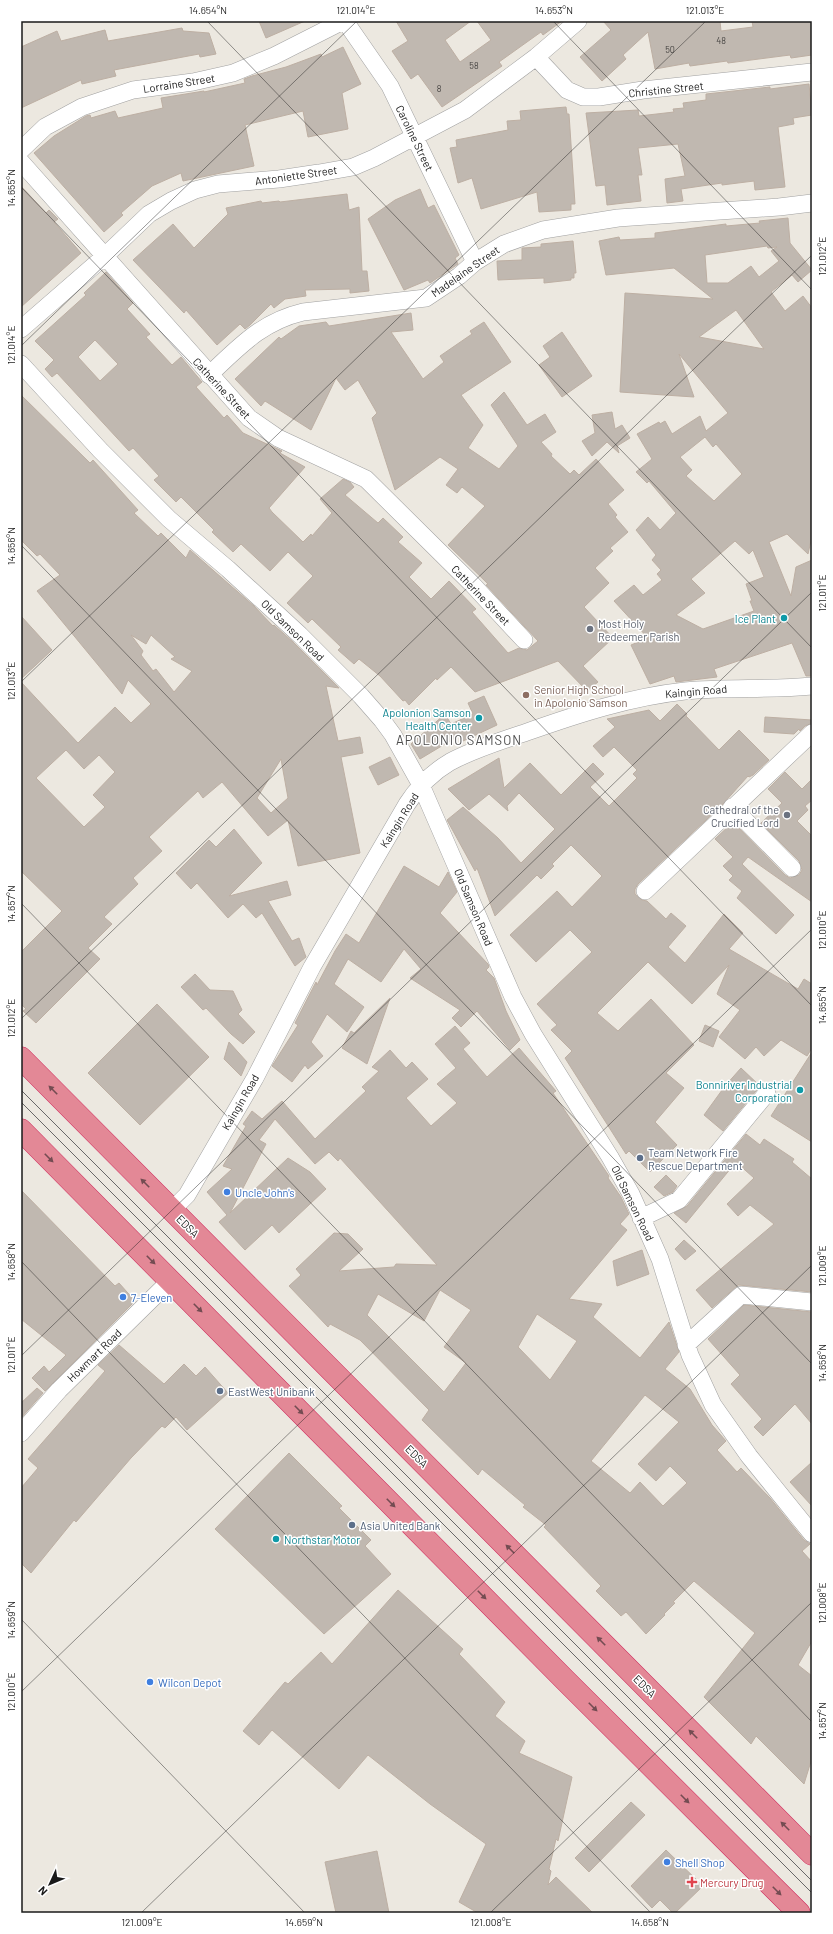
<svg xmlns="http://www.w3.org/2000/svg" width="833" height="1934" viewBox="0 0 833 1934" font-family="Barlow,sans-serif">
<style>
.building{fill:#c0b8b0;stroke:#bdafa3;fill-rule:evenodd}
.lines{fill:none;stroke-linecap:round;stroke-linejoin:round}
.minor-casing{stroke:#a1a1a1;stroke-width:18}
.highway-casing{stroke:#cf285c;stroke-width:23}
.minor{stroke:#fff;stroke-width:17}
.highway{stroke:#e38896;stroke-width:22}
.tram{stroke:#686868;stroke-width:1}
.oneway{fill:#744c52}
.ticks{fill:none;stroke:#1a1a1a;stroke-width:1;stroke-opacity:0.45}
.culture-dot{fill:#0f9aa8;stroke:#fff;stroke-width:1.5}
.worship-dot{fill:#6b7280;stroke:#fff;stroke-width:1.5}
.education-dot{fill:#8d6e63;stroke:#fff;stroke-width:1.5}
.service-dot{fill:#5c6f8a;stroke:#fff;stroke-width:1.5}
.shop-dot{fill:#3f7fe0;stroke:#fff;stroke-width:1.5}
.health-dot{fill:#e0444e;stroke:#fff;stroke-width:1.5}
.labels{text-anchor:middle;dominant-baseline:central;stroke-width:3;stroke-linejoin:round;paint-order:stroke}
.number-label{font-size:9px;fill:#444240}
.street-label{font-size:11px;fill:#1a1a1a;stroke:#fff}
.culture-label{font-size:11px;fill:#0d838f;stroke:#fff;text-anchor:end}
.worship-label{font-size:11px;fill:#5b616d;stroke:#fff;text-anchor:start}
.education-label{font-size:11px;fill:#785e54;stroke:#fff;text-anchor:start}
.service-label{font-size:11px;fill:#4e5e75;stroke:#fff;text-anchor:start}
.shop-label{font-size:11px;fill:#366cbe;stroke:#fff;text-anchor:start}
.health-label{font-size:11px;fill:#be3a42;stroke:#fff;text-anchor:start}
.quarter-label{font-size:13px;letter-spacing:1px;fill:#4d4d4d;stroke:#fff}
.neatline{fill:none;stroke:#1a1a1a;stroke-width:1.5}
.ticks-label{font-size:10px;text-anchor:middle;fill:#1a1a1a}
</style>
<rect width="100%" height="100%" fill="#ece8e0"/>
<path class="building" d="M259,21H305L266,38Z
M396,21H471L445,40L460,62L491,40L477,21H562L543,35L541,32L499,62L502,66L442,107L418,74L411,79L392,51L408,41Z
M603,21H720L721,31L753,27L752,21H812V55L791,58L790,55L728,63L727,61L690,66L689,63L655,69L648,32L623,55L626,59L602,81L580,57L611,30Z
M182,28L183,31L209,33L216,54L200,57L199,54L114,70L116,76L82,84L81,80L21,108V47L57,31L61,41L105,30L108,41Z
M343,47L361,84L342,93L348,129L308,137L303,111L245,125L254,166L183,181L181,173L152,186L121,213L123,215L104,232L34,153L54,136L86,116L90,115L91,118L115,111L118,118L163,108L161,98L204,91V92L245,83L244,79L252,76L286,67L321,54L322,57Z
M809,84L812,115L793,118L794,124L778,127L785,187L755,190L754,181L722,185V183L681,189L683,201L667,203L665,179L685,176L678,144L638,148L642,175H638L641,201L607,205L605,185L596,186L586,113L638,110L639,116L674,112L673,109L684,108L683,103L706,100V94L770,87V89Z
M566,107L567,114H569L575,204H571V210L539,212L537,192L481,209L472,178L458,183L450,148L457,147L456,140L508,130L507,121L521,120L520,111Z
M21,186L46,213L49,210L58,219L54,222L81,253L21,307Z
M420,189L428,208L434,205L459,255L455,258L458,264L430,283L428,280L404,290L368,219L395,200Z
M347,194L349,210L359,207L362,271H367L369,291L350,293V289L305,290L306,296L285,299L274,308L271,304L250,325L245,329L240,324L217,345L186,310L184,313L133,260L173,224L194,248L228,214L226,208L261,201L262,203L279,201L280,202Z
M788,218L790,243L812,270L798,282L792,275L771,292L785,311L803,296L812,308V536L808,554L787,534L769,542L791,596L796,567L812,560V676H806L792,643L714,669L717,677L676,682L674,676L650,684L631,645L648,638L614,601L634,585L643,595L662,580L657,574L661,570L652,560L656,555L636,530L648,517L660,530L676,513L649,481L647,483L636,472L652,459L637,434L659,422L660,424L665,421L672,434L700,416L706,431L728,413L679,354L694,397L620,392L625,293L713,299L674,268L606,275L599,241L619,237L620,240L655,238V233L726,224V226L760,223L759,221ZM767,246L768,248L777,247L771,251L779,261L759,277L751,266L728,283H707L705,255ZM736,310L764,349L699,337ZM705,437L713,447L716,444L742,474L714,501L686,476L692,470L680,457ZM735,541L749,554L753,550L764,577L746,584L752,601H750L754,611L703,629L676,615L705,593L691,579Z
M573,241L576,273H574V278H571V280L544,283V278L498,280L497,261L522,260V248L541,247V244Z
M106,272L133,303L127,309L150,334L146,337L172,365L181,357L202,382L196,387L224,418L227,415L243,433L282,451L280,453L305,467L269,508L272,512L303,542L311,534L312,536L332,513L320,499L343,479L350,482L354,487L345,495L378,523L383,518L403,537L398,542L422,563L409,577L431,599L449,581L476,609L472,612L508,653L519,648L527,650L538,641L486,585L488,584L448,545L485,506L462,487L457,493L446,485L458,469L440,457L395,490L372,418L377,413L358,380L345,390L336,378L311,430L265,401L261,406L235,379L279,337L281,339L299,326L326,322L329,326L411,313L413,330L391,332L423,379L444,362L440,356L472,334L470,331L484,322L511,362L461,395L483,425L468,448L499,469L518,446L491,405L504,392L527,425L545,414L556,432L541,442L552,454L551,456L570,474L574,470L579,475L596,459L624,490L608,504L617,515L615,517L628,532L610,548L613,551L595,568L609,583L584,607L613,638L583,666L598,682L587,691L558,661L475,692L451,667L437,680L436,678L409,705L405,700L403,701L380,676L359,659L354,664L338,650L341,647L312,619L308,623L287,603L313,576L288,552L270,571L241,544L233,552L212,532L214,530L181,497L176,502L154,480L159,476L133,448L129,451L57,373L52,377L45,369L54,360L35,341L86,295L84,293ZM95,340L118,364L100,381L78,357Z
M562,332L592,376L562,397L539,365L550,357L543,346Z
M21,395L90,463L93,460L138,510L134,513L158,536L161,533L186,558L190,550L254,606L273,626L274,625L293,642L339,688L326,686L338,741L360,737L363,753L341,757L360,853L298,866L288,820L268,836L222,782L203,798L198,791L149,837L162,851L133,878L138,884L104,917L112,924L88,948L100,959L36,1023L23,1011L26,1009L21,1004V952L62,911L21,871V682L78,743L115,707L131,723L151,704L128,680L122,694L37,591L60,575L40,554L37,556L21,540ZM131,635L146,644L151,635L175,657L171,659L192,671L174,692L156,669L153,671L141,655L143,651ZM66,750L84,769L99,755L115,772L93,795L105,807L84,827L36,778ZM281,759L288,798L271,813L257,798Z
M612,412L615,429L622,425L630,438L617,446L619,453L607,442L592,456L582,441L595,433L592,415Z
M21,616L52,650L21,679Z
M484,696L497,725L463,741L460,735L420,759L411,744L445,714L451,724L473,714L468,703Z
M677,704L687,714L686,716L719,750L739,730L769,760L753,775L749,777L748,776L723,804L638,884L635,889V894L642,900L647,901L666,919L671,913L686,926L668,947L685,963L724,914L743,933L729,949L798,989L804,979L812,984V1048L807,1056L781,1040L764,1056L756,1047L745,1059L719,1037L740,1010L717,994L729,965L692,1004L648,962L597,1013L618,1031L651,999L694,1045L666,1073L684,1088L655,1122L677,1145L650,1172L629,1151L626,1154L565,1058L572,1051L551,1030L557,1025L537,1004L592,952L570,930L536,962L510,935L557,891L572,907L602,876L571,845L552,864L554,866L541,879L537,875L495,916L477,868L475,871L447,820L463,807L498,838L521,863L555,829L519,793L507,806L508,811L489,794L469,810L448,789L499,758L504,788L530,763L561,795L593,763L604,774L590,787L609,806L637,778L633,774L637,770L614,747L603,757L593,746L615,727L607,719L649,710L660,721Z
M765,717L812,720V723L805,726L800,731L799,729L794,734L764,732Z
M390,757L399,775L378,785L369,767Z
M785,772L802,789L812,779V800L805,806L808,810L797,821L812,836V902L748,857L742,864L794,915L776,934L737,898L742,891L729,880L733,876L723,866L733,857L715,839L733,822L785,875L790,878L799,875L802,870L799,861L761,823L782,803L768,789Z
M234,829L262,863L229,896L287,881L291,895L268,901L292,941L299,938L306,957L295,966L262,913L256,918L243,904L228,918L197,883L191,889L176,873L209,840L216,847Z
M404,866L439,887L448,872L457,892L440,913L488,964L489,967L486,970L494,978L506,1011L520,1040L510,1050L477,1011L461,1027L452,1018L460,1010L410,978L421,969L404,949L381,982L348,959L334,984L364,1007L347,1032L327,1014L311,1042L323,1056L308,1069L305,1065L292,1082L272,1066L298,1025L295,1023L316,982L317,985L335,951L346,934L359,943Z
M195,974L210,990L233,991L242,1010L238,1014L255,1032L243,1044L231,1034L206,1008L203,1010L181,987Z
M390,998L367,1064L342,1048L351,1031L354,1033Z
M157,1004L209,1057L140,1125L88,1073Z
M705,1025L719,1031L713,1047L699,1041Z
M455,1026L470,1043L463,1049L487,1077L519,1048L556,1091L553,1093L609,1176L608,1178L621,1197L629,1214L620,1224L627,1230L569,1299L602,1304L593,1317L640,1358L669,1322L679,1352L665,1369L690,1389L712,1425L726,1441L717,1450L737,1472L741,1468L770,1498L804,1540L810,1544L802,1551L812,1562V1641L798,1665L812,1676V1758L804,1784L756,1736L751,1744L704,1697L755,1633L694,1581L673,1602L675,1603L664,1614L665,1615L646,1634L626,1612L621,1616L596,1591L601,1586L544,1527L546,1525L523,1507L525,1505L482,1469L478,1475L422,1420L429,1410L360,1340L330,1324L328,1327L289,1286L301,1275L296,1269L334,1233L348,1234L363,1249L339,1271L394,1267L396,1264L437,1265L340,1158L338,1161L329,1152L315,1164L275,1119L259,1140L266,1144L230,1213L288,1158L310,1172L326,1189L279,1233L272,1225L245,1250L219,1222L227,1215L207,1192L232,1169L223,1166L246,1126L243,1124L252,1111L262,1119L282,1101L315,1139L366,1091L362,1087L379,1071L372,1067L390,1050L406,1068L412,1062L428,1079L406,1098L431,1126L457,1103L437,1084L456,1068L435,1044ZM440,1290L471,1310L444,1347L466,1363L444,1392L367,1315L378,1294L424,1321ZM537,1314L577,1341L550,1380L518,1347ZM645,1395L679,1422L638,1464L656,1481L670,1466L687,1483L663,1506L640,1482L630,1493L591,1461Z
M229,1042L247,1062L241,1076L224,1059Z
M812,1052V1142L771,1116Z
M741,1068L760,1086L723,1131L704,1115L725,1086Z
M746,1134L760,1145L764,1139L794,1159L792,1162L812,1179V1292L738,1285L712,1308L696,1290L774,1224L750,1205L738,1216L727,1204L754,1178L736,1162L686,1223L674,1213L687,1206Z
M666,1175L677,1186L673,1192L664,1196L654,1187Z
M21,1190L115,1286L119,1283L135,1301L45,1391L32,1378L44,1366L49,1372L66,1355L21,1319Z
M684,1240L696,1251L685,1260L675,1249Z
M642,1250L649,1274L617,1286L613,1261Z
M744,1305L812,1312V1424L795,1404L763,1436L754,1427L762,1419L731,1384L740,1375L708,1339Z
M119,1345L164,1384L184,1364L196,1376L205,1367L228,1393L187,1430L176,1417L165,1428L162,1426L131,1458L76,1522L74,1520L31,1573L21,1563V1488L38,1468L28,1459L105,1371L98,1365Z
M37,1388L43,1393L21,1418V1403Z
M289,1453L342,1506L339,1508L371,1540L365,1546L391,1574L324,1634L215,1529Z
M812,1462V1506L790,1482Z
M398,1590L463,1649L459,1654L505,1702L495,1716L525,1741L519,1753L572,1777L558,1841L556,1839L549,1869L551,1871L548,1885L556,1877L593,1913H478L459,1902L486,1844L430,1804L368,1755L339,1789L272,1730L259,1745L243,1731L285,1682L288,1684L321,1652L332,1664Z
M631,1802L645,1815L589,1872L575,1858Z
M666,1850L703,1886L675,1913H673L660,1900L652,1908L631,1886Z
M377,1851L389,1913H336L325,1862Z"/>
<g class="lines">
<defs>
<path id="minor" d="M345,21L390,86L475,262
M536,57L567,90L583,97H599L643,90L812,72
M21,150L45,127L82,107L133,90L193,82L233,73L274,56L343,21
M21,162L249,418L278,438L366,479L472,584L524,640
M21,329L105,256L149,214L171,201L195,190L218,184L279,179L319,173L353,167L374,158L465,110L536,57L578,21
M21,364L100,450L169,519L228,569L300,635L361,696L382,720L393,735L421,785L513,997L533,1034L610,1157L631,1194L660,1259L690,1355L713,1405L749,1456L812,1534
M209,375C239,347 261,322 303,312L426,298L459,276L475,262L504,244L543,230L618,218L779,207L812,203
M732,807L792,868
M645,891L812,733
M172,1210L187,1195L255,1078L312,967L407,804C418,787 433,772 450,762C474,749 501,741 527,732C578,714 630,697 685,691C727,687 770,690 812,686
M641,1218L679,1200L767,1093
M686,1345L741,1295L812,1302
M21,1433L59,1390L171,1280"/>
<path id="highway" d="M21,1058L812,1854
M21,1130L565,1680L799,1913"/>
</defs>
<use href="#minor" class="minor-casing"/>
<use href="#highway" class="highway-casing"/>
<use href="#minor" class="minor"/>
<use href="#highway" class="highway"/>
<path class="tram" d="M21,1090L812,1881
M21,1102L812,1893"/>
</g>
<defs><path id="oneway-solid" d="M-6-.8H1V-3.2L6.5 0L1 3.2V.8H-6Z"/></defs>
<g class="oneway">
<use href="#oneway-solid" transform="translate(53 1090) rotate(-135)"/>
<use href="#oneway-solid" transform="translate(49 1158) rotate(45)"/>
<use href="#oneway-solid" transform="translate(145 1183) rotate(-135)"/>
<use href="#oneway-solid" transform="translate(151 1260) rotate(45)"/>
<use href="#oneway-solid" transform="translate(198 1308) rotate(45)"/>
<use href="#oneway-solid" transform="translate(299 1410) rotate(45)"/>
<use href="#oneway-solid" transform="translate(391 1503) rotate(45)"/>
<use href="#oneway-solid" transform="translate(510 1549) rotate(-135)"/>
<use href="#oneway-solid" transform="translate(482 1595) rotate(45)"/>
<use href="#oneway-solid" transform="translate(601 1641) rotate(-135)"/>
<use href="#oneway-solid" transform="translate(593 1707) rotate(45)"/>
<use href="#oneway-solid" transform="translate(693 1734) rotate(-135)"/>
<use href="#oneway-solid" transform="translate(685 1799) rotate(45)"/>
<use href="#oneway-solid" transform="translate(785 1826) rotate(-135)"/>
<use href="#oneway-solid" transform="translate(777 1891) rotate(45)"/>
</g>
<path class="ticks" d="M207,21L812,648M553,21L812,290M21,187L812,1006M21,346L357,21M21,545L812,1364M21,682L706,21M21,903L812,1722M21,1019L812,255M21,1261L651,1913M21,1356L812,592M21,1619L305,1913M21,1692L812,929M141,1913L812,1265M490,1913L812,1602"/>
<g class="culture-dot">
<circle cx="784" cy="618" r="4"/>
<circle cx="479" cy="718" r="4"/>
<circle cx="800" cy="1090" r="4"/>
<circle cx="276" cy="1539" r="4"/>
</g>
<g class="worship-dot">
<circle cx="590" cy="629" r="4"/>
<circle cx="787" cy="815" r="4"/>
</g>
<circle class="education-dot" cx="526" cy="695" r="4"/>
<g class="service-dot">
<circle cx="640" cy="1158" r="4"/>
<circle cx="220" cy="1391" r="4"/>
<circle cx="352" cy="1525" r="4"/>
</g>
<g class="shop-dot">
<circle cx="227" cy="1192" r="4"/>
<circle cx="123" cy="1297" r="4"/>
<circle cx="150" cy="1682" r="4"/>
<circle cx="667" cy="1862" r="4"/>
</g>
<path class="health-dot" d="M690 1876h4v4h4v4h-4v4h-4v-4h-4v-4h4z"/>
<g class="labels">
<g class="number-label">
<text x="721" y="40">48</text>
<text x="670" y="49">50</text>
<text x="474" y="65">58</text>
<text x="439" y="88">8</text>
</g>
<g class="street-label">
<text transform="translate(179 83) rotate(-9)">Lorraine Street</text>
<text transform="translate(666 89) rotate(-6)">Christine Street</text>
<text transform="translate(415 138) rotate(64)">Caroline Street</text>
<text transform="translate(296 175) rotate(-8)">Antoniette Street</text>
<text transform="translate(465 271) rotate(-35)">Madelaine Street</text>
<text transform="translate(222 388) rotate(47)">Catherine Street</text>
<text transform="translate(481 595) rotate(46)">Catherine Street</text>
<text transform="translate(293 630) rotate(44)">Old Samson Road</text>
<text transform="translate(696 691) rotate(-5)">Kaingin Road</text>
<text transform="translate(399 820) rotate(-58)">Kaingin Road</text>
<text transform="translate(474 907) rotate(67)">Old Samson Road</text>
<text transform="translate(240 1102) rotate(-60)">Kaingin Road</text>
<text transform="translate(633 1203) rotate(64)">Old Samson Road</text>
<text transform="translate(188 1226) rotate(45)">EDSA</text>
<text transform="translate(94 1355) rotate(-44)">Howmart Road</text>
<text transform="translate(417 1456) rotate(45)">EDSA</text>
<text transform="translate(645 1686) rotate(45)">EDSA</text>
</g>
<g class="culture-label">
<text x="776" y="618">Ice Plant</text>
<text x="471" y="712">Apolonion Samson<tspan x="471" dy="13">Health Center</tspan></text>
<text x="792" y="1084">Bonniriver Industrial<tspan x="792" dy="13">Corporation</tspan></text>
<text x="284" y="1539" text-anchor="start">Northstar Motor</text>
</g>
<g class="worship-label">
<text x="598" y="623">Most Holy<tspan x="598" dy="13">Redeemer Parish</tspan></text>
<text x="779" y="809" text-anchor="end">Cathedral of the<tspan x="779" dy="13">Crucified Lord</tspan></text>
</g>
<g class="education-label">
<text x="534" y="689">Senior High School<tspan x="534" dy="13">in Apolonio Samson</tspan></text>
</g>
<g class="service-label">
<text x="648" y="1152">Team Network Fire<tspan x="648" dy="13">Rescue Department</tspan></text>
<text x="228" y="1391">EastWest Unibank</text>
<text x="360" y="1525">Asia United Bank</text>
</g>
<g class="shop-label">
<text x="235" y="1192">Uncle John's</text>
<text x="131" y="1297">7-Eleven</text>
<text x="158" y="1682">Wilcon Depot</text>
<text x="675" y="1862">Shell Shop</text>
</g>
<g class="health-label">
<text x="700" y="1882">Mercury Drug</text>
</g>
<g class="quarter-label">
<text x="459" y="740">APOLONIO SAMSON</text>
</g>
</g>
<rect width="833" height="1934" fill="none" stroke="#ffffff" stroke-width="44"/>
<g transform="translate(50 1884) rotate(226)" stroke="#ffffff" stroke-width="3" paint-order="stroke">
<path d="M0-3L7 15L0 10L-7 15Z" fill="#1a1a1a"/>
<text y="-6" font-size="11" font-weight="bold" text-anchor="middle" fill="#1a1a1a">N</text>
</g>
<rect x="22" y="22" width="789" height="1890" class="neatline"/>
<g class="ticks-label">
<text x="208" y="14">14.654°N</text>
<text x="356" y="14">121.014°E</text>
<text x="554" y="14">14.653°N</text>
<text x="705" y="14">121.013°E</text>
<text transform="translate(11 188) rotate(-90)" y="4">14.655°N</text>
<text transform="translate(822 256) rotate(-90)" y="4">121.012°E</text>
<text transform="translate(11 345) rotate(-90)" y="4">121.014°E</text>
<text transform="translate(11 546) rotate(-90)" y="4">14.656°N</text>
<text transform="translate(822 593) rotate(-90)" y="4">121.011°E</text>
<text transform="translate(11 681) rotate(-90)" y="4">121.013°E</text>
<text transform="translate(11 904) rotate(-90)" y="4">14.657°N</text>
<text transform="translate(822 930) rotate(-90)" y="4">121.010°E</text>
<text transform="translate(822 1005) rotate(-90)" y="4">14.655°N</text>
<text transform="translate(11 1018) rotate(-90)" y="4">121.012°E</text>
<text transform="translate(11 1262) rotate(-90)" y="4">14.658°N</text>
<text transform="translate(822 1266) rotate(-90)" y="4">121.009°E</text>
<text transform="translate(11 1355) rotate(-90)" y="4">121.011°E</text>
<text transform="translate(822 1363) rotate(-90)" y="4">14.656°N</text>
<text transform="translate(822 1603) rotate(-90)" y="4">121.008°E</text>
<text transform="translate(11 1620) rotate(-90)" y="4">14.659°N</text>
<text transform="translate(11 1692) rotate(-90)" y="4">121.010°E</text>
<text transform="translate(822 1721) rotate(-90)" y="4">14.657°N</text>
<text x="142" y="1926">121.009°E</text>
<text x="304" y="1926">14.659°N</text>
<text x="491" y="1926">121.008°E</text>
<text x="650" y="1926">14.658°N</text>
</g>
</svg>
